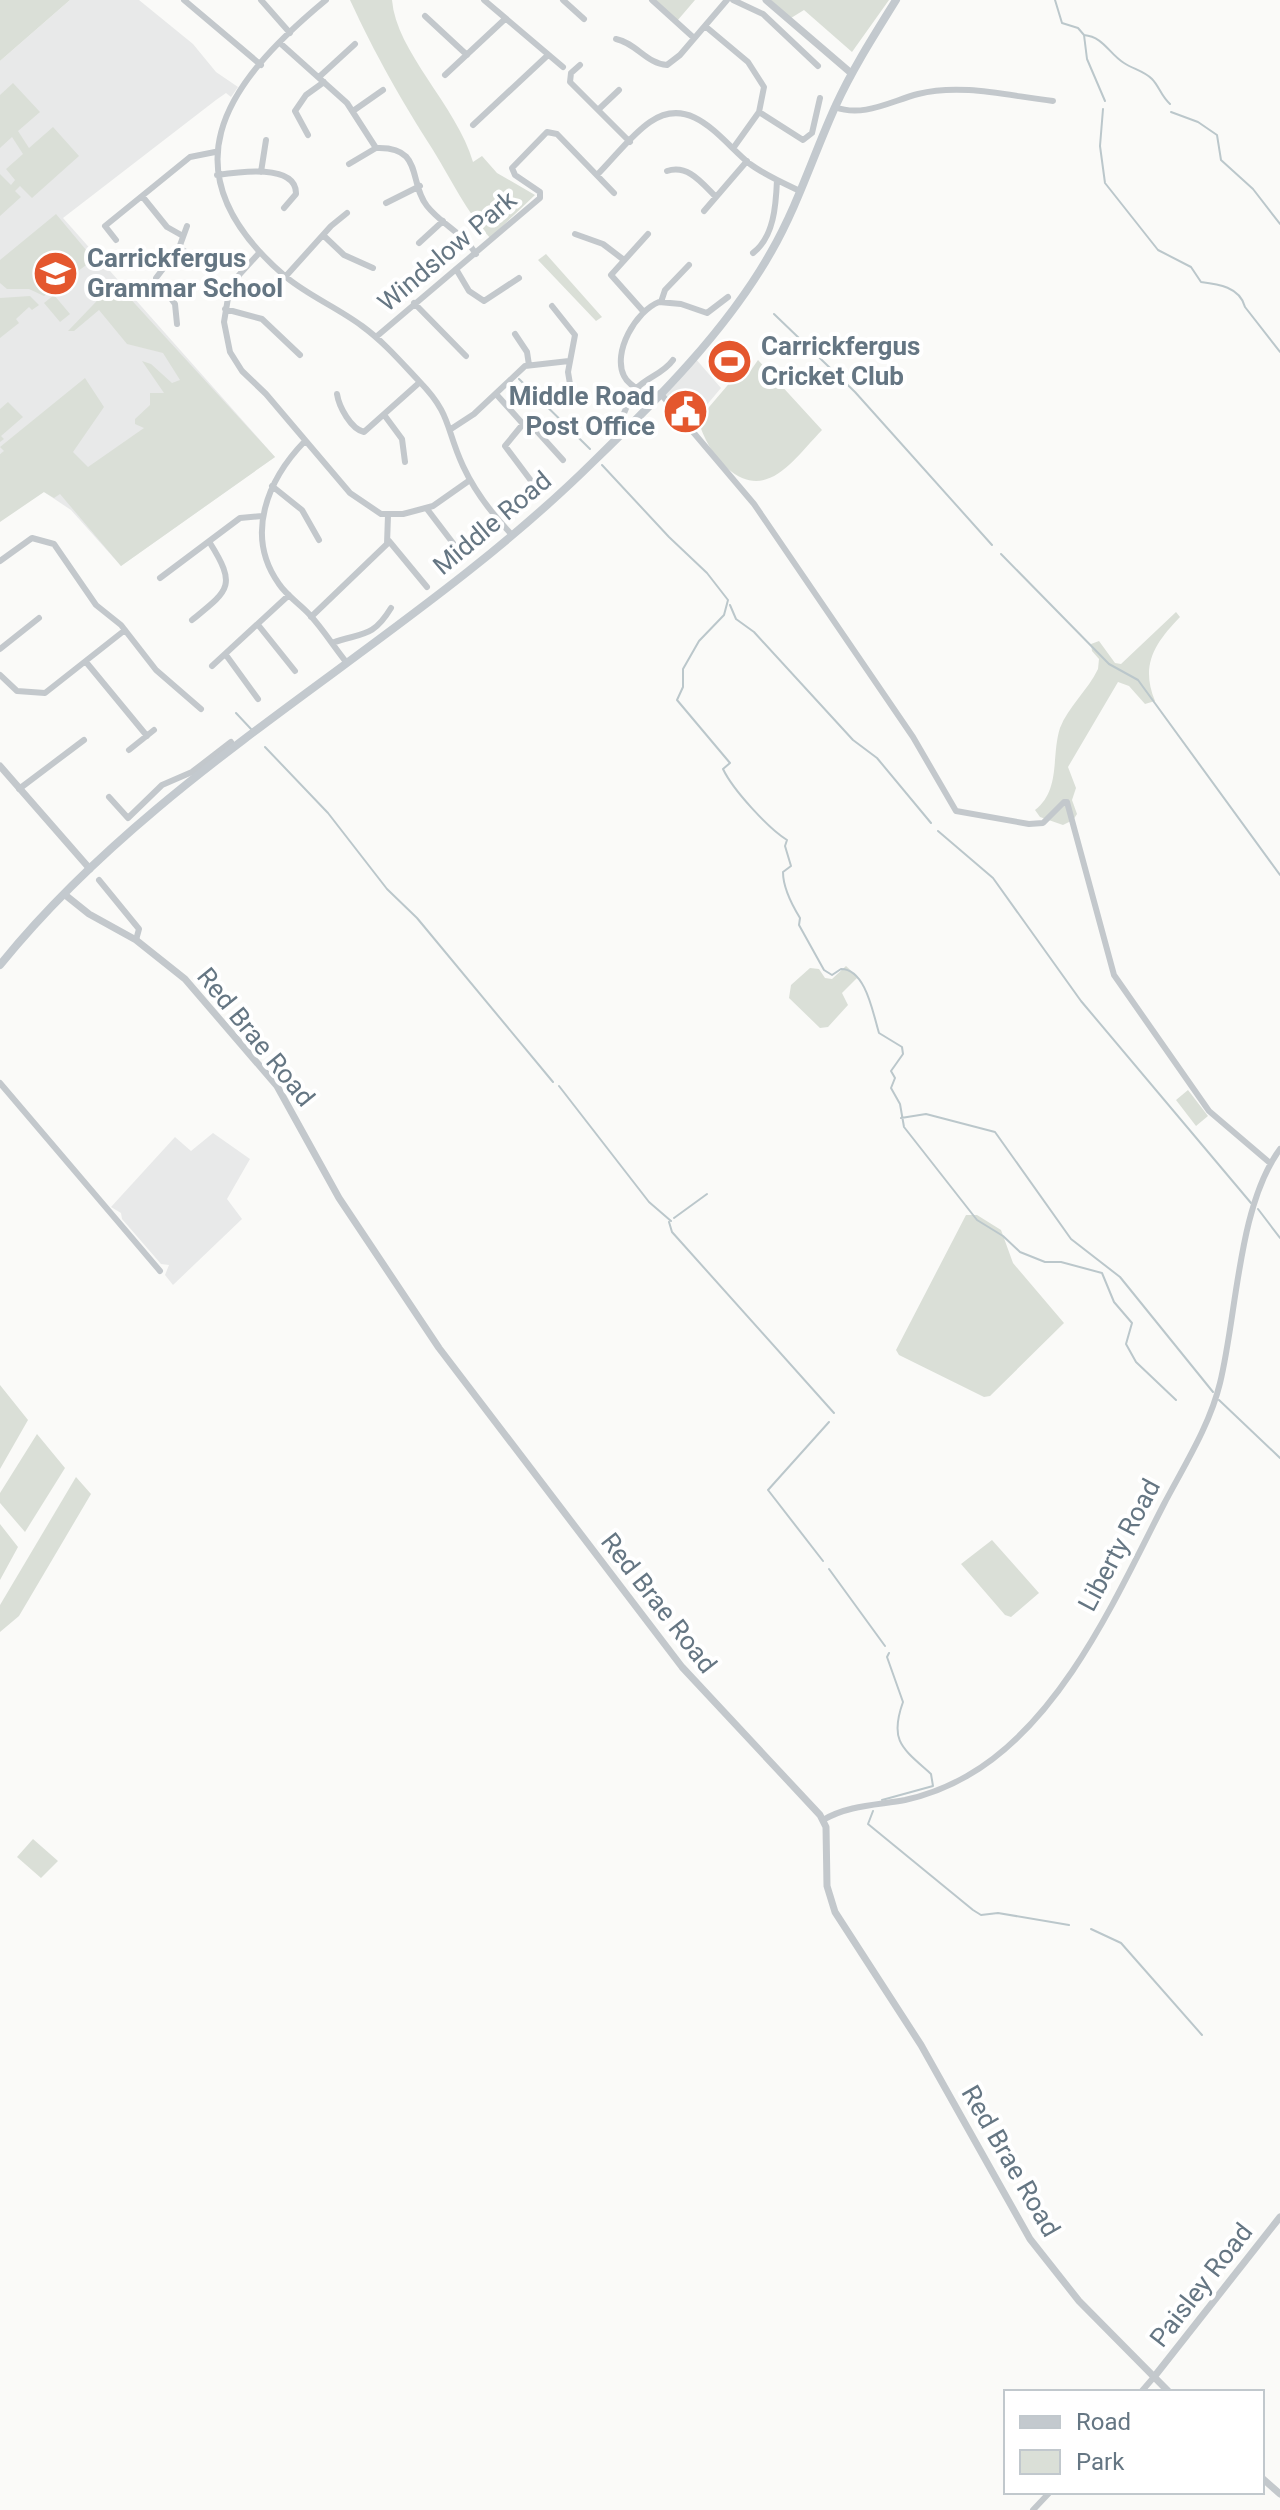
<svg xmlns="http://www.w3.org/2000/svg" width="1280" height="2510" viewBox="0 0 1280 2510" font-family="Roboto,sans-serif">
<style>
.built{fill:#e8e9e9}
.green{fill:#dadfd7}
.lines{fill:none;stroke-linecap:round;stroke-linejoin:round}
.stream{stroke:#bbc7cb;stroke-width:2}
.minor{stroke:#c3c8cc;stroke-width:6}
.tertiary{stroke:#c3c8cc;stroke-width:7}
.secondary{stroke:#c3c9ce;stroke-width:8}
.labels{text-anchor:middle;dominant-baseline:central;stroke-width:8;stroke-linejoin:round;paint-order:stroke}
.street-label{font-size:26px;fill:#657683;stroke:#fff}
.poi-label{font-size:26px;font-weight:bold;fill:#657683;stroke:#fff;text-anchor:start}
</style>
<rect width="100%" height="100%" fill="#fafaf8"/>
<path class="built" d="M70,0H139L193,44L216,72L238,87L231,97L226,93L216,100L63,218L275,457L121,566L71,510L44,492L4,452L0,454V61Z
M695,358L721,388L690,425L664,395Z
M213,1133L250,1159L227,1199L242,1219L173,1285L165,1275L169,1265L161,1264L122,1219L121,1213L111,1207L175,1137L191,1151Z"/>
<path class="green" d="M0,0H70L0,61Z
M350,0H392C396,52 457,106 473,162L482,156L497,173L535,195L490,238C466,211 452,181 433,150C400,98 376,56 350,0Z
M654,0H695L677,21Z
M771,0H889L852,52L804,10L791,18Z
M13,83L40,112L18,131L29,148L53,127L79,156L32,198L20,186L15,191L21,197L0,216V174L11,185L15,180L6,169L23,154L12,137L0,148V95Z
M56,214L92,257L89,263L44,296L29,289H7L0,283V260Z
M546,254L602,317L596,321L538,260Z
M115,282L275,457L121,566L60,494L54,498L44,492L0,522V454L4,451L0,447L85,378L104,407L73,452L88,467L144,428L135,424V419L150,405V393H164L142,361L151,364L172,383L180,380L163,353L127,344L99,310L74,331H68Z
M54,295L70,314L60,322L44,303Z
M30,296L39,305L32,310L29,307L16,319L19,323L0,338V298Z
M758,360L822,430C794,459 767,503 727,468C712,454 704,439 698,420L744,366L751,370Z
M8,402L23,417L1,436L4,439L0,442V409Z
M1176,612L1180,617C1155,643 1140,665 1155,701L1145,704L1129,686L1118,682L1068,767L1076,788L1072,800L1077,814L1073,820L1063,825L1040,817L1035,810C1061,790 1051,756 1060,728C1068,707 1088,690 1098,669L1099,659L1092,651L1091,644L1099,641L1115,663L1121,664Z
M846,966L858,977L842,993L848,1005L828,1027L820,1028L789,998L791,985L810,968L819,969L825,978L832,979Z
M1188,1090L1208,1116L1196,1126L1176,1100Z
M966,1215H977L1001,1230L1013,1263L1064,1323L990,1396L984,1397L899,1355L896,1350Z
M0,1385L28,1420L0,1469Z
M37,1434L65,1468L25,1532L0,1503V1493Z
M76,1477L91,1494L19,1616L0,1632V1605Z
M0,1524L18,1547L0,1580Z
M992,1540L1039,1593L1011,1617L1005,1615L961,1564Z
M33,1839L58,1861L41,1878L17,1857Z"/>
<g class="lines">
<path class="stream" d="M1055,0L1062,23L1078,28L1084,35L1087,59L1105,101
M1084,35C1104,37 1109,54 1124,63C1133,69 1144,71 1152,79C1159,86 1161,96 1170,104
M1103,109L1100,146L1105,183L1158,250L1191,267L1201,282C1218,284 1240,287 1245,307L1280,352
M1171,112L1198,122L1217,135L1221,160L1253,189L1280,224
M774,314L855,392L992,545
M519,379L590,449
M602,465L669,537L707,573L728,600L724,615L699,641L683,669V687L677,700L730,763L723,769C733,790 768,828 787,840L785,846L791,866L783,872C783,888 792,905 800,918L799,925L824,970L832,975L841,969C866,969 873,1014 879,1033L902,1047L903,1054L891,1071L895,1078L891,1088L900,1104L904,1127L977,1220L1003,1236L1020,1252L1045,1262H1061L1102,1273L1114,1302L1132,1323L1126,1344L1136,1362L1176,1400
M1001,554L1109,664L1138,680L1280,875
M730,605L736,619L754,632L853,740L877,758L931,823
M236,713L251,729
M265,747L328,813L387,889L417,918L553,1082
M938,831L993,878L1081,1001L1251,1203
M559,1086L649,1202L671,1221
M901,1118L926,1114L995,1132L1071,1239L1120,1277L1213,1392
M1258,1209L1280,1238
M674,1218L707,1194
M669,1222L672,1232L834,1413
M1219,1400L1280,1458
M823,1561L768,1490L829,1422
M829,1569L885,1646
M882,1800L933,1786L931,1774C902,1748 889,1741 903,1702L887,1657L889,1653
M873,1811L868,1824L973,1910L981,1915L998,1913L1069,1925
M1091,1929L1121,1943L1202,2035"/>
<path class="minor" d="M184,0L261,65
M261,0L290,33
M326,0C222,86 164,173 286,277C309,296 338,308 362,326C384,342 401,362 419,381C452,415 445,427 463,466C475,492 492,514 512,535
M484,0L563,67
M563,0L584,19
M652,0L694,38
M733,0L763,14L818,66
M425,16L467,55
M705,26L748,62L764,87L759,112L734,147
M616,39C636,43 647,64 667,65L680,55L727,0
M280,43L347,103L376,148
M580,65L571,73L570,82L630,142
M445,75L505,19
M319,77L355,44
M835,107C863,118 891,101 918,94C962,83 1009,96 1053,101
M599,109L619,90
M353,111L383,90
M759,112L803,140L812,133L820,98
M473,125L548,55
M308,135L295,111L306,95L324,82
M349,164L376,148C424,146 408,182 427,206C441,224 464,234 476,254
M667,171C688,164 702,183 716,197
M261,172L266,140
M217,175C237,172 297,163 296,194L284,208
M597,175C614,158 631,135 650,122C692,93 722,142 750,164C765,175 783,183 800,191
M142,196L167,227L183,236
M386,203L420,186
M704,211L747,161
M575,234L603,244L624,260
M323,235L344,255L373,268
M116,240L105,226L190,157L215,152
M419,243L443,221
M179,248L195,257
M260,252L239,275L228,298L224,322L230,352L242,371L266,394L350,493L381,514H403L433,506L470,480
M753,253C774,237 776,205 777,180
M456,269L469,291L484,301L519,278
M286,276L331,226L347,213
M661,302L665,290L689,265
M414,303L466,356
M552,306L575,335L568,372L573,402
M225,309L262,319L300,355
M643,311L611,275L648,234
M177,324L175,304L156,278L179,248L187,226
M515,334L527,352L529,365
M376,337L540,198V192L515,175L512,168L547,132L557,134L614,193
M660,393L754,504L913,737L956,811L1029,824L1043,823L1064,802H1067L1114,975L1209,1111L1270,1163
M337,394C339,407 351,429 364,432L420,382
M496,394L523,424
M653,400C645,392 629,387 624,376C612,352 636,311 659,302L681,304L707,313L728,297
M385,416L402,439L405,462
M451,429L474,414L525,366L569,361
M607,430C627,423 624,403 636,389C647,377 663,374 673,360
M305,441C268,479 244,535 279,584C287,596 300,604 309,614C323,629 334,647 347,663
M532,482L505,446L523,424L534,428L563,460
M272,486L302,510L319,540
M427,509L459,551
M389,541L427,587
M0,561L32,538L54,544L96,605L121,625L156,670L201,709
M160,578L240,518L262,516
M311,617L387,544L388,515
M192,620C229,590 237,586 210,543
M259,626L295,671
M332,643C362,632 372,639 391,608
M0,649L39,618
M226,655L258,699
M86,662L147,736
M212,666L289,595
M0,675L17,691L45,693L125,630
M129,750L154,730
M19,789L84,740
M109,797L128,818L162,785L192,772L231,742
M99,880L139,929L136,940
M0,1083L160,1271
M823,1820C848,1805 878,1805 905,1800C928,1795 948,1787 967,1776C1062,1722 1116,1597 1164,1504C1184,1466 1210,1425 1220,1383C1237,1314 1238,1206 1280,1149
M1141,2392L1154,2377
M1033,2510L1050,2492"/>
<path class="tertiary" d="M766,0L851,73
M0,766L90,869
M64,894L89,914L136,940L185,979L277,1086L339,1198L439,1348L682,1667L820,1815L826,1827L827,1886L835,1912L921,2045L1030,2239L1079,2301L1169,2392
M1154,2377L1280,2217
M1262,2478L1280,2494"/>
<path class="secondary" d="M0,965C164,762 409,644 593,462C657,400 727,330 771,252C798,205 814,153 836,105C853,68 875,34 896,0"/>
</g>
<defs>
<symbol id="school-disc" viewBox="-11 -11 22 22"><circle r="9.5" fill="#e4572e" stroke="#fff"/><path d="M0-5L7-2L0 1L-7-2ZM-4 1L0 2.5L4 1V4Q0 6-4 4Z" fill="#fff"/></symbol>
<symbol id="stadium-disc" viewBox="-11 -11 22 22"><circle r="9.5" fill="#e4572e" stroke="#fff"/><path d="M0-5a6.5 5 0 1 0 0 10a6.5 5 0 1 0 0-10ZM-3.5-1.8h7v3.6h-7Z" fill="#fff"/></symbol>
<symbol id="civic-disc" viewBox="-11 -11 22 22"><circle r="9.5" fill="#e4572e" stroke="#fff"/><path d="M-.6-6.5H3V-4.5H.6V-3L4-1V1h2V6H-6V1h2V-1L-.6-3ZM-1.2 2.5V6h2.4V2.5Z" fill="#fff"/></symbol>
</defs>
<g fill-rule="evenodd">
<use href="#school-disc" x="30" y="248" width="51" height="51"/>
<use href="#stadium-disc" x="704" y="336" width="51" height="51"/>
<use href="#civic-disc" x="660" y="386" width="51" height="51"/>
</g>
<g class="labels">
<g class="street-label">
<text transform="translate(447 251) rotate(-40)">Windslow Park</text>
<text transform="translate(492 523) rotate(-40)">Middle Road</text>
<text transform="translate(256 1037) rotate(51)">Red Brae Road</text>
<text transform="translate(1119 1545) rotate(-62)">Liberty Road</text>
<text transform="translate(659 1603) rotate(52)">Red Brae Road</text>
<text transform="translate(1011 2161) rotate(60)">Red Brae Road</text>
<text transform="translate(1201 2285) rotate(-52)">Paisley Road</text>
</g>
<g class="poi-label">
<text x="87" y="258">Carrickfergus<tspan x="87" dy="30">Grammar School</tspan></text>
<text x="761" y="346">Carrickfergus<tspan x="761" dy="30">Cricket Club</tspan></text>
<text x="655" y="396" text-anchor="end">Middle Road<tspan x="655" dy="30">Post Office</tspan></text>
</g>
</g>
<rect x="1004" y="2390" width="260" height="104" fill="#ffffff" stroke="#c1c8cd" stroke-width="2"/>
<rect x="1020" y="2416" width="40" height="12" fill="#c3c9ce" stroke="#c1c8cd" stroke-width="2"/>
<text x="1076" y="2430" font-size="24" fill="#657683">Road</text>
<rect x="1020" y="2450" width="40" height="24" fill="#dadfd7" stroke="#c1c8cd" stroke-width="2"/>
<text x="1076" y="2470" font-size="24" fill="#657683">Park</text>
</svg>
